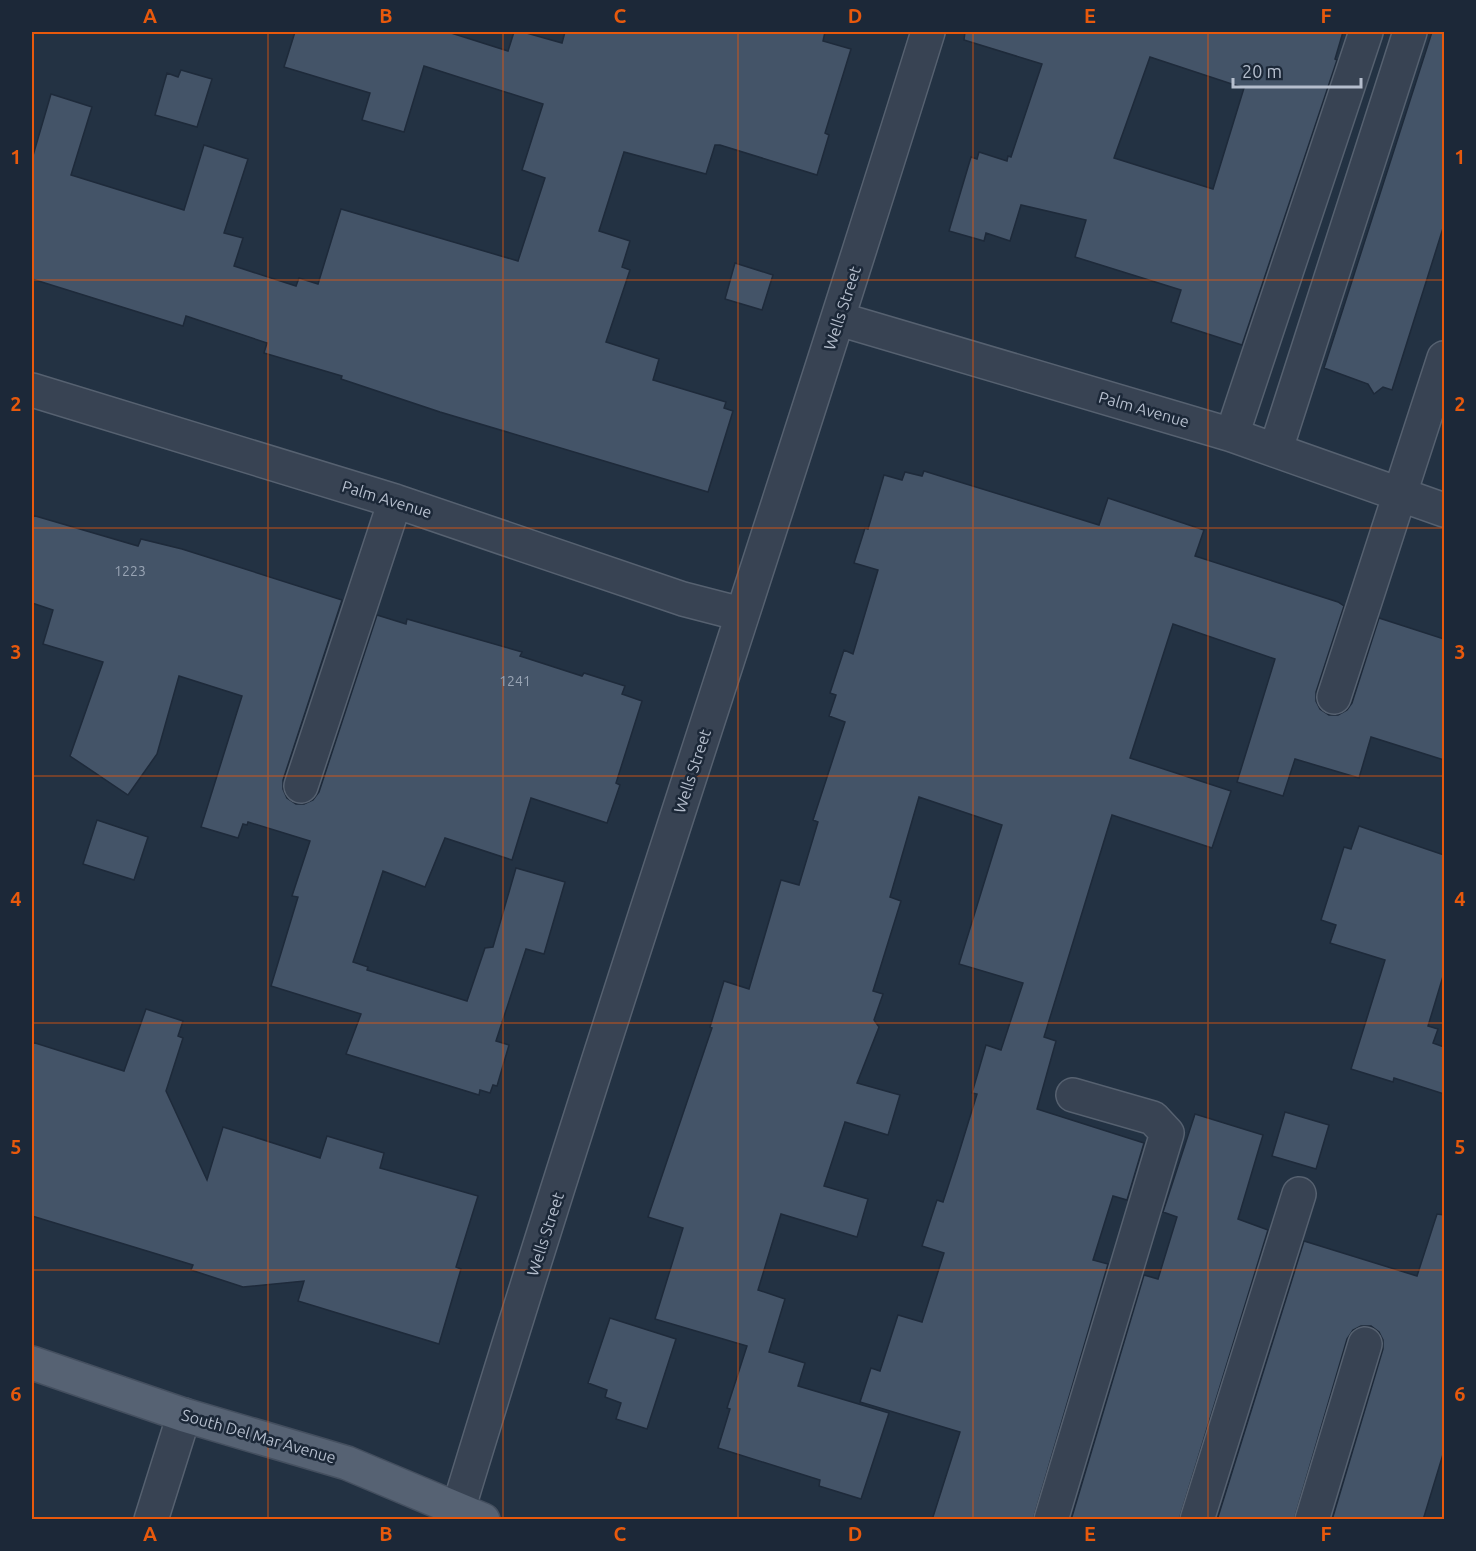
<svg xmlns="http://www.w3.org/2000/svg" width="1476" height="1551" viewBox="0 0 1476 1551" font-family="Ubuntu,sans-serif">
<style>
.building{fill:#445468;stroke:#1e2a3a;stroke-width:1.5;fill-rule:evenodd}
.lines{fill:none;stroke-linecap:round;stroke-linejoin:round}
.minor-casing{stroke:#566170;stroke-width:36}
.major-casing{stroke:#444f5f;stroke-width:36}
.minor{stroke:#384353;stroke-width:33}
.major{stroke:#566273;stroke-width:33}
.grid{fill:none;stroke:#e8590c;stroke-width:1.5;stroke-opacity:0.55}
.labels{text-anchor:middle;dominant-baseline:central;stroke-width:5;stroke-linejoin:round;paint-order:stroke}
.number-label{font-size:14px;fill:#99a4b4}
.street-label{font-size:16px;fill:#b5becd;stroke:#1c2838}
.neatline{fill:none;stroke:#e8590c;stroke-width:2}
.grid-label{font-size:20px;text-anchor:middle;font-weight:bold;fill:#e8590c}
</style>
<rect width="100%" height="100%" fill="#233243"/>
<path class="building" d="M295,32H448L508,51L514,32H523L562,43L565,32H825L823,41L851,49L825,133L829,135L817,175L720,145H715L706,174L624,152L599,231L630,241L622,267L630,270L606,342L659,359L653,380L726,402L724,408L733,411L708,492L440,412L341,379L342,376L264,353L267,343L186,316L183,326L32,279V159L51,94L92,107L71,175L184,210L204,145L248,159L224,233L243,238L234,266L296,286L299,278L318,284L341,209L518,261L545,178L522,170L543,104L424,66L404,132L362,120L370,93L284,67Z
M965,32H1343L1335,59L1337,60L1242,345L1171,322L1181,290L1075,257L1086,220L1021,205L1010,241L986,233L984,241L949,231L971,157L977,159L979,152L1007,161L1008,156L1011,157L1042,64L964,40ZM1150,57L1244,88L1213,189L1114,158Z
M1432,32H1444V225L1392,390L1383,387L1374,394L1368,384L1324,368Z
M181,70L212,79L197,127L155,115L167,73L178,77Z
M735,263L773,275L762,310L725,299Z
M924,471L1099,525L1108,498L1204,530L1195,556L1338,602L1344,606L1316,692V701L1320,709L1329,715H1338L1347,710L1352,703L1379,618L1444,639V760L1371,737L1359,778L1295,759L1283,796L1237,782L1275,659L1173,624L1130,758L1231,791L1212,848L1112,815L1044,1037L1056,1041L1037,1109L1144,1143L1127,1200L1113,1196L1093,1260L1108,1264L1033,1520H932L960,1432L860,1402L871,1368L880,1371L898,1315L922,1322L944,1253L922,1246L937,1200L943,1202L957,1159L977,1094L972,1093L986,1045L1001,1050L1023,983L959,964L1002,825L919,797L890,897L901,901L873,991L883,994L874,1020L879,1027L857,1083L900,1095L888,1135L845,1122L824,1186L868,1199L857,1237L781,1214L758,1290L785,1299L769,1352L805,1363L798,1386L889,1413L861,1499L819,1486L820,1480L718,1448L730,1409L727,1408L747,1346L655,1319L683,1228L648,1217L712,1028L710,1027L724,981L749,989L781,880L799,885L818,822L813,820L845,722L829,716L836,695L830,693L844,650L853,654L878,570L854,563L865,528L868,529L884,475L902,480L905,472L922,476Z
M32,515L138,546L141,539L182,549L342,600L283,780V789L287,798L296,804H304L313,800L319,792L377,615L406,624L407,619L522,652L520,656L582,676L584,673L625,686L622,694L642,701L616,783L620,785L607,823L531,798L512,860L445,838L425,887L383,871L353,962L368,967L367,970L467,1001L485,948L493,947L516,868L565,882L544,954L526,949L496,1041L509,1045L497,1086L493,1085L490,1093L480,1090L479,1095L346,1054L361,1014L271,986L298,897L292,896L310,841L248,822L247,825L243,824L238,838L201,827L242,696L179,676L157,754L128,795L70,756L103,662L43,644L53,610L32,603Z
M97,820L148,837L134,880L83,864Z
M1359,826L1444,855V973L1428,1026L1438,1029L1433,1043L1444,1047V1094L1394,1078L1393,1082L1351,1069L1385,960L1330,943L1336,925L1321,920L1344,847L1351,849Z
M146,1009L183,1021L178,1036L183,1038L166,1091L207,1180L223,1127L320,1158L327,1136L384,1153L380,1168L478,1196L456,1267L461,1269L439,1344L298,1301L304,1281L243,1287L191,1270L193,1265L32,1216V1042L124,1071Z
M1285,1112L1329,1125L1316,1169L1272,1156Z
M1195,1114L1263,1135L1238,1219L1268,1230L1179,1520H1071L1144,1275L1158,1279L1177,1217L1163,1212Z
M1437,1214L1444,1215V1451L1423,1520H1332L1383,1349V1340L1379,1332L1371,1326H1361L1353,1330L1347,1339L1294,1520H1226L1218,1517L1304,1241L1417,1276Z
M610,1318L676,1339L647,1429L616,1419L621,1403L605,1397L607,1390L588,1383Z"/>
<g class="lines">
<defs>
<path id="minor" d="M839,319L1232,435L1444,510
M32,390L395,501L683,599L741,614
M1232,435L1366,32
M1276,449L1410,32
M1334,697L1444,358
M301,786L395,501
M458,1510C608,1015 775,526 928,32
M151,1520L184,1415
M1051,1520L1167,1133L1153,1118L1073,1095
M1197,1520L1299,1194
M1312,1520L1365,1344"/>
<path id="major" d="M32,1363L184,1415L347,1463L483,1520"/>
</defs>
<use href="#minor" class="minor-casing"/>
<use href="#major" class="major-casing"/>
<use href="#minor" class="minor"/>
<use href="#major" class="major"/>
</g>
<path class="grid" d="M268,32V1520M503,32V1520M738,32V1520M973,32V1520M1208,32V1520M32,280H1444M32,528H1444M32,776H1444M32,1023H1444M32,1270H1444"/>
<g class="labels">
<g class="number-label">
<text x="130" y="571">1223</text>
<text x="515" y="681">1241</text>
</g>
<g class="street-label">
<text transform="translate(842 308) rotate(-72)">Wells Street</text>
<text transform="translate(1144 409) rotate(16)">Palm Avenue</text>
<text transform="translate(387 499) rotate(17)">Palm Avenue</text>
<text transform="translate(692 771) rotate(-72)">Wells Street</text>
<text transform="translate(545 1234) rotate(-72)">Wells Street</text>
<text transform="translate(259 1436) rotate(16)">South Del Mar Avenue</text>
</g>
</g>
<rect width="1476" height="1551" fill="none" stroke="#1c2838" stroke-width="66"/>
<path d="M1233 78v9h128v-9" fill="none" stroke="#b5becd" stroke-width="3"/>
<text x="1242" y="78" font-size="18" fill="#b5becd" stroke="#1c2838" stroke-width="4.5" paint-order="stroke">20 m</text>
<rect x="33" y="33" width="1410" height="1485" class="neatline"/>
<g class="grid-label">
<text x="150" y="23">A</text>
<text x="386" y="23">B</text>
<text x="620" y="23">C</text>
<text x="855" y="23">D</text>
<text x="1090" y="23">E</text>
<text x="1326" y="23">F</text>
<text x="16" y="164">1</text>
<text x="1460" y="164">1</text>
<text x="16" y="411">2</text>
<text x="1460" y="411">2</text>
<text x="16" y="659">3</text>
<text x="1460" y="659">3</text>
<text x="16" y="906">4</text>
<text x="1460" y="906">4</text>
<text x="16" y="1154">5</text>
<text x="1460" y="1154">5</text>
<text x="16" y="1401">6</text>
<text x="1460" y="1401">6</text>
<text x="150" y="1541">A</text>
<text x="386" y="1541">B</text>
<text x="620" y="1541">C</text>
<text x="855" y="1541">D</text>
<text x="1090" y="1541">E</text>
<text x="1326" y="1541">F</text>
</g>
</svg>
